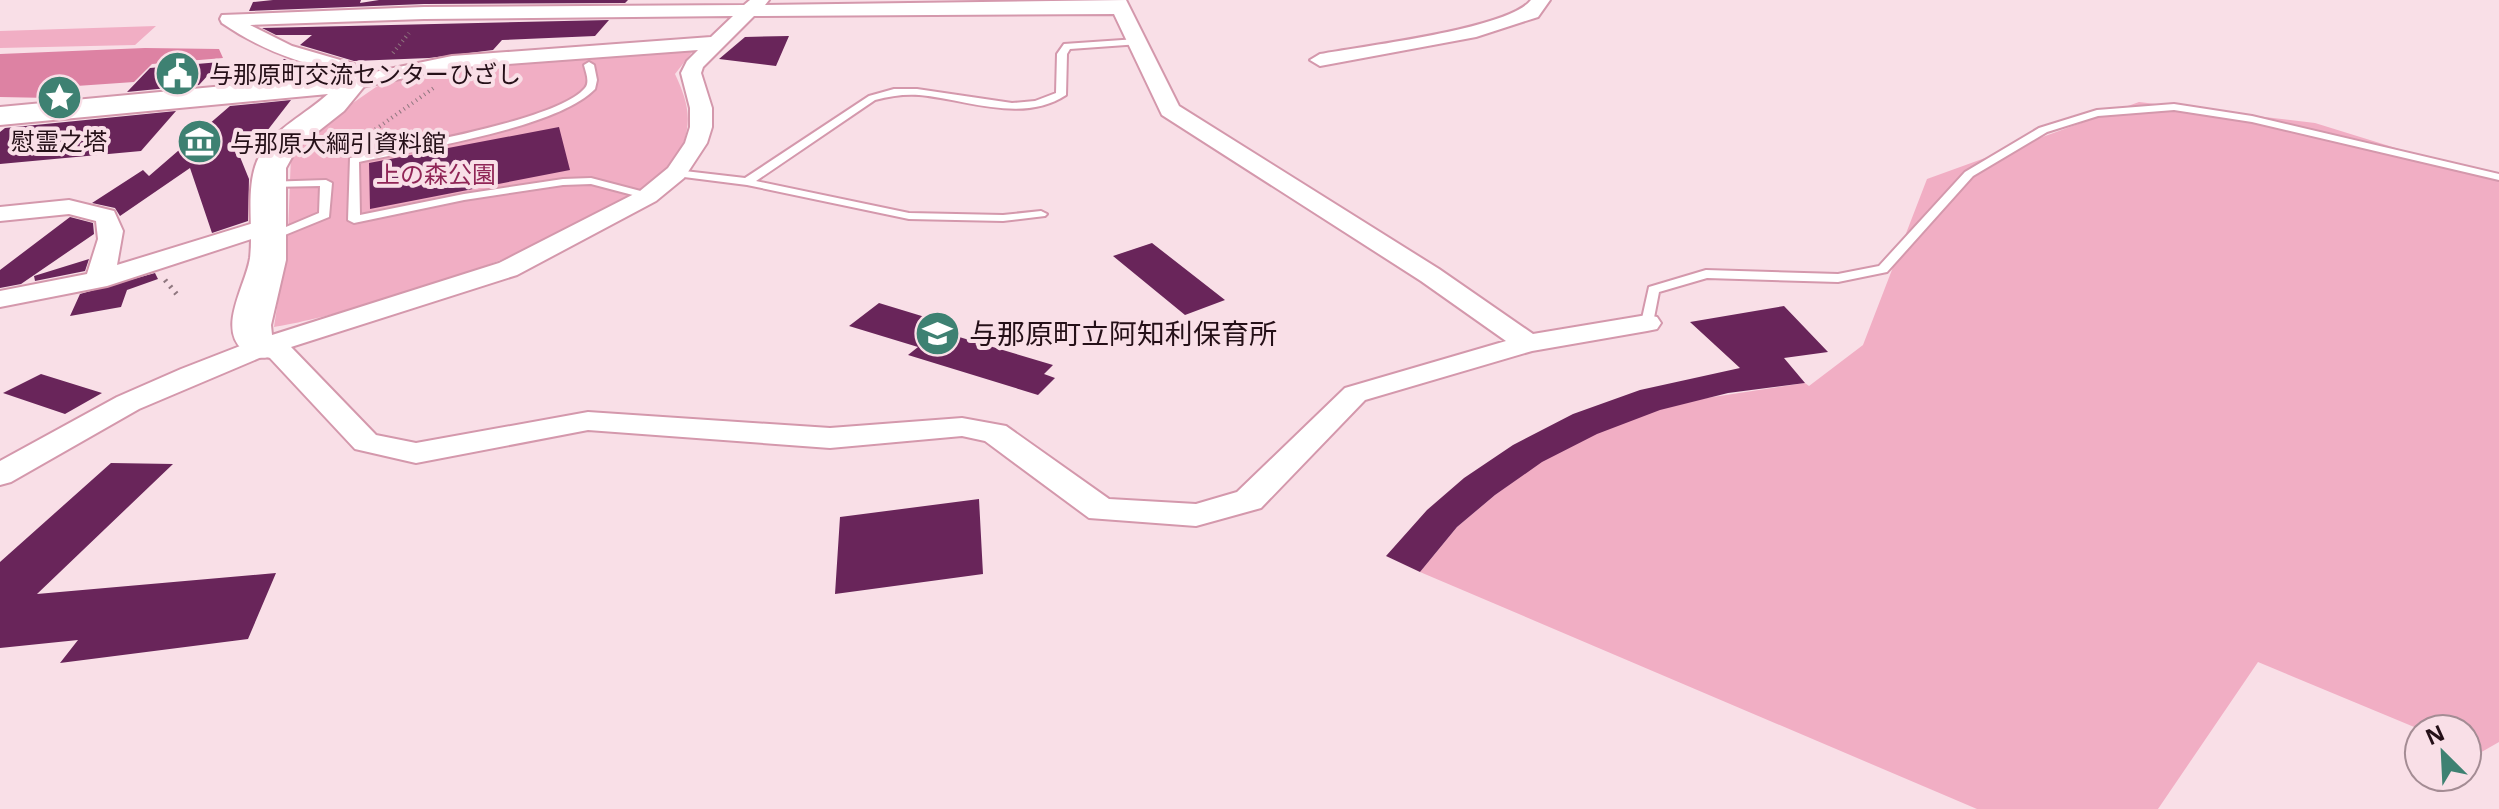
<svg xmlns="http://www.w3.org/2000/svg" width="2499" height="809" viewBox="0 0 2499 809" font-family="'Noto Sans','Noto Sans JP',sans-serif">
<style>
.green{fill:#f1aec4}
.forest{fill:#dd82a3}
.building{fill:#69255a}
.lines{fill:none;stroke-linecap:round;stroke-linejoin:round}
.lane-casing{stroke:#d498ac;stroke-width:4}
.street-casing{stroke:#d498ac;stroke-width:4}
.secondary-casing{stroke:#d498ac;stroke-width:4}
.path-far1{stroke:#8f777f;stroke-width:4;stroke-dasharray:1 4;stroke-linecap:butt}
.path{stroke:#8f777f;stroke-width:5;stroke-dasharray:2 6;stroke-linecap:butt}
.lane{fill:#fff;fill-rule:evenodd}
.street{fill:#fff;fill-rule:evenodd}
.secondary{fill:#fff;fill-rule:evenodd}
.labels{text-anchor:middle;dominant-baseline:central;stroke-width:8;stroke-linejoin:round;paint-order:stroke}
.far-poi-label{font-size:24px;fill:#251018;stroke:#f9dfe7;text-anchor:start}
.far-park-label{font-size:24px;fill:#902556;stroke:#f9dfe7}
.poi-label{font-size:28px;fill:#251018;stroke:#f9dfe7;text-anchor:start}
</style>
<rect width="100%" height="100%" fill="#f9dfe7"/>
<path class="green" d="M156,26L135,45L0,48V31Z
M688,48L693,51L675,74C686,98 693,117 683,144C654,224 357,314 274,327L288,235L291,154L308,134L376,87L402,74L452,66Z
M2139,102L2315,123L2499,180V742L2478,754L2467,749V729H2419L2258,662L2158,809H1977L1420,572L1457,527L1495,495L1542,461L1641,408L1805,383L1809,386L1863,345L1927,179Z"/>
<path class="forest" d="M145,48L219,49L223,58L152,64L134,82L62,87L50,98L0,97V54Z"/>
<path class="building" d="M273,0H361L360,3L379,0H628L625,3L424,4L249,11L253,2Z
M609,20L595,36L502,40L493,50L429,58L354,61L300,45L312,35H276L262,28Z
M789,36L776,66L719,59L745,37Z
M284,59L306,67L330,73L264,79Z
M220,62L199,85L127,92L150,68Z
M291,100L267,131L254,132L238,152L249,179L248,221L212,233L190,168L120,216L115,208L92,203L143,170L149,176L230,106Z
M176,111L141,151L0,164V132L5,128Z
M559,127L570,170L370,209L369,163Z
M70,217L93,223L94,234L21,284L0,288V270Z
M1152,243L1225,300L1185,315L1113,256Z
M89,259L85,271L35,281L34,276Z
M155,273L158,279L127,290L121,307L70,316L80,294Z
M879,303L948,324L939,331L1053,365L1044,374L1055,378L1038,395L908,355L918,347L849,326Z
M1784,306L1828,352L1784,358L1805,383L1728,393L1660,410L1597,434L1542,462L1495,495L1457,527L1420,572L1386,556L1427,510L1464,478L1513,445L1573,414L1640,390L1740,368L1690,322Z
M41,374L102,393L65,414L3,393Z
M111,463L173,464L37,594L276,573L248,639L60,663L78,640L0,648V562Z
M979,499L983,574L835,594L840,517Z"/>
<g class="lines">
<defs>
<path id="lane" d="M1137,39L1142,42L1140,44L1070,49L1067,54L1066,95C1022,124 966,99 919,95C904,94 890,96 875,100L756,181L909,213L1003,215L1041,211L1047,214L1045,216L1003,221L909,219L747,185L676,176L671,173L676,170L745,178L869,96L894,89H917L1012,103L1035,101L1056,93L1057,54L1064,44Z
M589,62L594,65L597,80L595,89C556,129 417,149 359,162L360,215L464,194L563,179L591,178L652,194V198L648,199L591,184L563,185L464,200L354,223L348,220L350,158C396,147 558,121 585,88C590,82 586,73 584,65Z
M2174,104L2252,116L2499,174V180L2252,122L2174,110L2098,116L2047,132L1973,176L1887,272L1838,282L1707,278L1659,292L1653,323L1647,327L1641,323L1649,287L1706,270L1838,274L1879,266L1965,172L2039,128L2097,110Z
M326,180L332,183L329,217L275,239H267V235L319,213L320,186L269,187L263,184L265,182Z"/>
<path id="street" d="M750,0H769L765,5L1126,0L1179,106L1439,269L1533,334L1647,315L1657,317L1661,323L1657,329L1647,331L1532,351L1365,400L1261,508L1196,526L1089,518L985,441L962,436L830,448L588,430L416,463L355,449L270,358L264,356L139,409L11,482L0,485V461L117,397L181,369L253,341L499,263L640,191L668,168L685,143L690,127V108L681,73L687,61L698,50L452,68L352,89L345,87L338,72C296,62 258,48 222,23L220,19L222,15L424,7L744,5ZM1114,14L1162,115L1421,281L1506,341L1345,388L1237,492L1196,504L1109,499L1006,426L962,418L830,428L588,412L416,443L376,435L291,347L517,275L656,201L684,178L707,143L712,127V108L701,73L703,67L754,16ZM733,16L711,37L452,56L360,75L354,64L292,46L250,25L424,19Z
M1531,0H1550L1538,17L1476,37L1320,66L1310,60L1320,54C1362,46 1509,29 1531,0Z
M69,200L114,211L123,231L117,265L267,219L276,221L279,226L276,231L107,286L0,307V291L87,274L98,239L96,221L69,214L0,221V207Z"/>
<path id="secondary" d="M352,74L362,77L367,83L344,111L297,148L286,168V260L271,325L272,335L283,347L277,355C264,359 253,360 243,350C217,328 246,285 250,258C254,226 244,184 260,155C276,127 305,115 328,94L0,125V107Z"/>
</defs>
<use href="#lane" class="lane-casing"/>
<use href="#street" class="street-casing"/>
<use href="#secondary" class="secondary-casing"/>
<path class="path-far1" d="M393,53L409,33
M359,141L435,87"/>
<path class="path" d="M165,280L179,297"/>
<use href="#lane" class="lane"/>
<use href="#street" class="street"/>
<use href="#secondary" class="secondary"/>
</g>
<defs>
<symbol id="civic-disc" viewBox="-11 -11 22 22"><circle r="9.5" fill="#3e8172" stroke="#f9dfe7"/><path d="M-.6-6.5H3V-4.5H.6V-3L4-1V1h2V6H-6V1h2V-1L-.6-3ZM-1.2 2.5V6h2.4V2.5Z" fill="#fff"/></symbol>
<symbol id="sight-disc" viewBox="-11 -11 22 22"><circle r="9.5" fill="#3e8172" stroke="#f9dfe7"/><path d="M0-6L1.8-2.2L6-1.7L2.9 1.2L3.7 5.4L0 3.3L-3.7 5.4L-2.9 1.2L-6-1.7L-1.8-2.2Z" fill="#fff"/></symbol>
<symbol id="museum-disc" viewBox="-11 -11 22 22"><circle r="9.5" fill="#3e8172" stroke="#f9dfe7"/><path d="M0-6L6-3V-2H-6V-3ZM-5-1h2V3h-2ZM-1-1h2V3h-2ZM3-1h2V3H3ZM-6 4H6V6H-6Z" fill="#fff"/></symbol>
<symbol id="school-disc" viewBox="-11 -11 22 22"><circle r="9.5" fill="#3e8172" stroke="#f9dfe7"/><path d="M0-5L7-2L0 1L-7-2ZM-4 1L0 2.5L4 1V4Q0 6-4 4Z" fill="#fff"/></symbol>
</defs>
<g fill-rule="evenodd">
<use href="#civic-disc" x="152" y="48" width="51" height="51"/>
<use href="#sight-disc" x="34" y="72" width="51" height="51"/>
<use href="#museum-disc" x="174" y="116" width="51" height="51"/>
<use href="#school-disc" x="912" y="308" width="51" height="51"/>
</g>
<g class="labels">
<g class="far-poi-label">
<text x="209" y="73">与那原町交流センターひざし</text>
<text x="59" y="140" text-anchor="middle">慰霊之塔</text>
<text x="230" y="142">与那原大綱引資料館</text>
</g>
<g class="far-park-label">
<text x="436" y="173">上の森公園</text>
</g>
<g class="poi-label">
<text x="969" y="333">与那原町立阿知利保育所</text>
</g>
</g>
<g transform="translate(2443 753) rotate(336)"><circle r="38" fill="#f9dfe7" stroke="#a48c94" stroke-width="2"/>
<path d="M0-6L14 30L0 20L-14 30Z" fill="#3e8172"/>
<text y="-12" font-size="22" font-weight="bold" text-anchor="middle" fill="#251018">N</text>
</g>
</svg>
